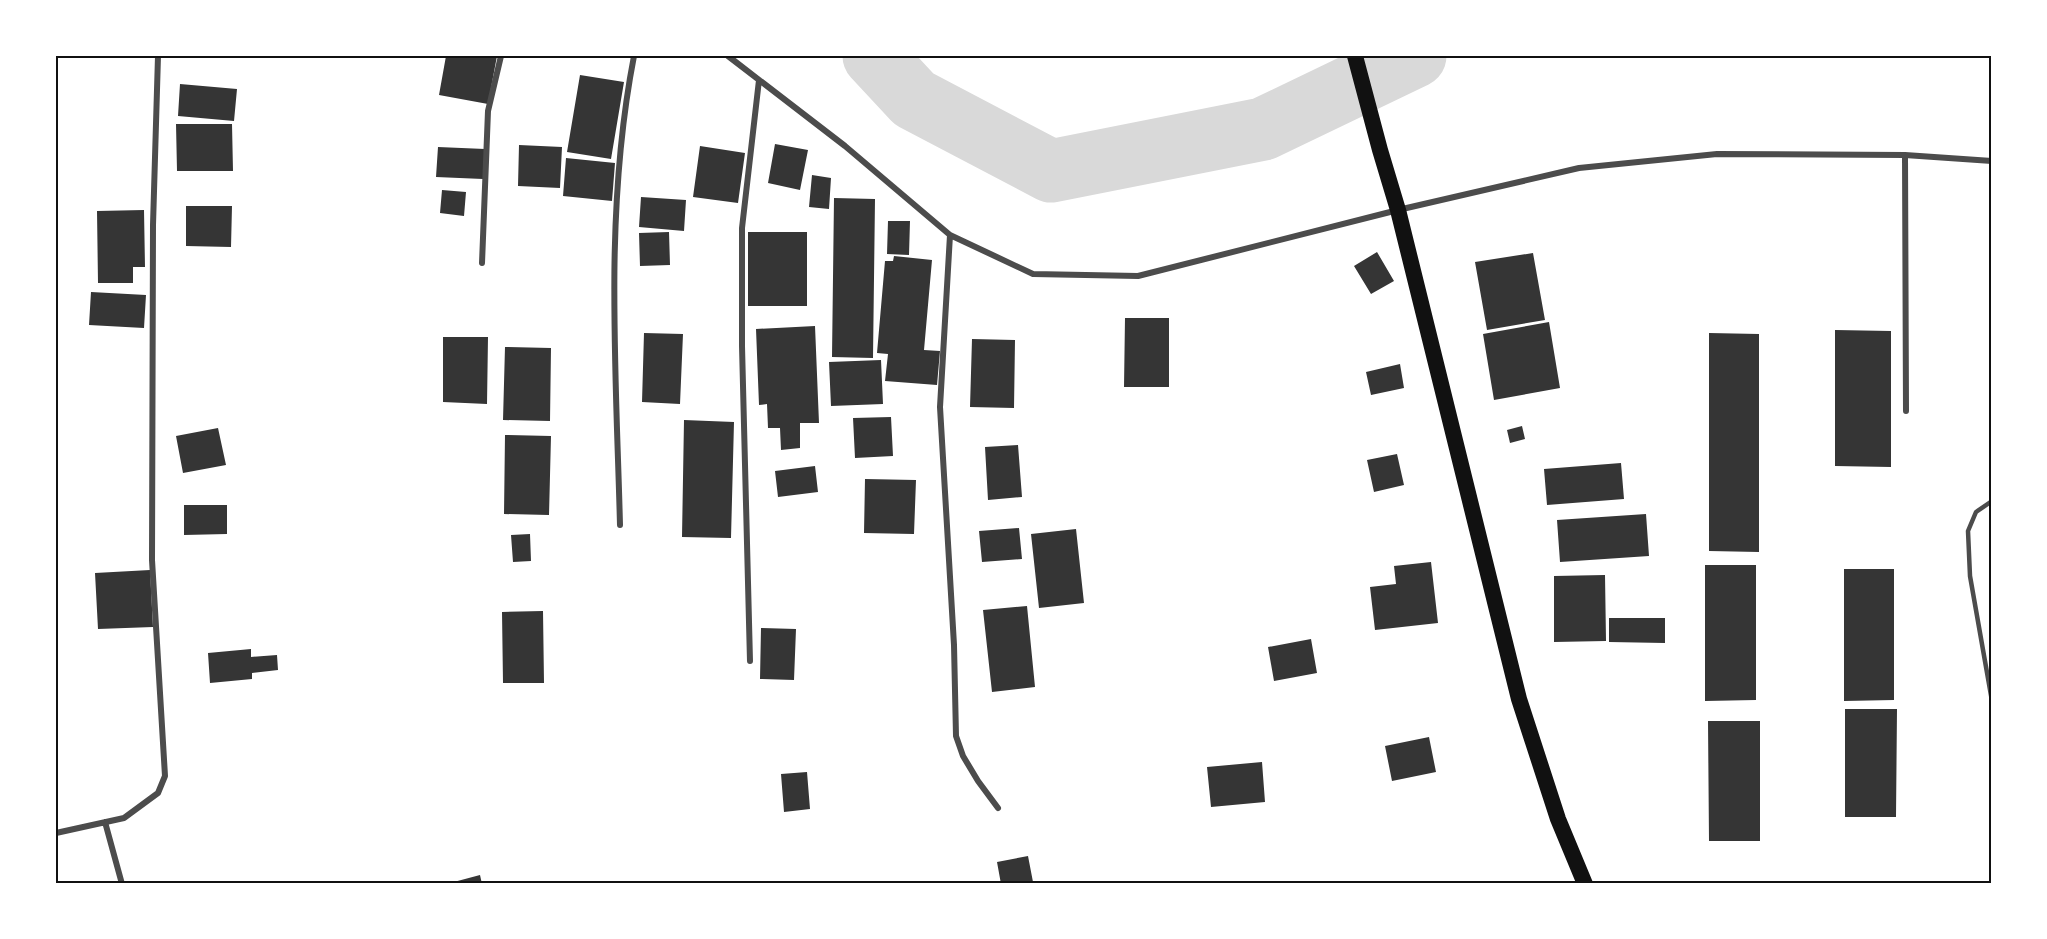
<svg xmlns="http://www.w3.org/2000/svg" width="2047" height="939" viewBox="0 0 2047 939" font-family="Montserrat,sans-serif">
<style>
.lines{fill:none;stroke-linecap:round;stroke-linejoin:round}
.river{stroke:#d9d9d9;stroke-width:63}
.building{fill:#353535}
.service{stroke:#4c4c4c;stroke-width:4.5}
.minor{stroke:#4c4c4c;stroke-width:6}
.trunk{stroke:#111;stroke-width:16}
.neatline{fill:none;stroke:#111;stroke-width:2}
</style>
<rect width="100%" height="100%" fill="#fff"/>
<g class="lines">
<path class="river" d="M874,56L914,99L1051,171L1263,129L1415,56"/>
</g>
<path class="building" d="M446,56H497L488,104L439,95Z
M580,75L624,82L611,159L567,152Z
M180,84L237,89L234,121L178,116Z
M176,124H232L233,171H177Z
M775,144L808,150L800,190L768,183Z
M519,145L562,147L560,188L518,186Z
M700,146L745,153L738,203L693,197Z
M438,147L485,149L483,179L436,177Z
M566,158L615,163L612,201L563,196Z
M812,175L831,178L829,209L809,207Z
M442,190L466,192L464,216L440,213Z
M641,197L686,200L684,231L639,227Z
M834,198L875,199L873,358L832,357Z
M186,206H232L231,247L186,246Z
M144,210L145,267H133V283H98L97,211Z
M888,221H910L909,255L887,254Z
M669,232L670,265L640,266L639,233Z
M748,232H807V306H748Z
M1377,252L1394,281L1371,294L1354,266Z
M1533,253L1545,320L1487,330L1475,262Z
M894,256L932,260L924,350L940,351L937,385L885,381L888,354L877,353L885,261H893Z
M91,292L146,295L144,328L89,325Z
M1125,318H1169V387H1124Z
M1549,322L1560,388L1494,400L1483,334Z
M815,326L819,423H800V448L781,450L780,428H768L767,404L759,405L756,329Z
M1835,330L1891,331V467L1835,466Z
M644,333L683,334L680,404L642,402Z
M1709,333L1759,334V552L1709,551Z
M443,337H488L487,404L443,402Z
M972,339L1015,340L1014,408L970,407Z
M505,347L551,348L550,421L503,420Z
M881,360L883,404L831,406L829,362Z
M1400,364L1404,388L1371,395L1366,372Z
M891,417L893,456L855,458L853,418Z
M684,420L734,422L731,538L682,537Z
M1522,426L1525,439L1510,443L1507,430Z
M218,428L226,465L183,473L176,436Z
M505,435L551,436L549,515L504,514Z
M1018,445L1022,497L988,500L985,447Z
M1397,454L1404,485L1374,492L1367,460Z
M1621,463L1624,499L1547,505L1544,469Z
M815,466L818,492L778,497L775,471Z
M865,479L916,480L914,534L864,533Z
M184,505H227V534L184,535Z
M1646,514L1649,556L1560,562L1557,520Z
M1019,528L1022,559L982,562L979,531Z
M1076,529L1084,603L1039,608L1031,534Z
M530,534L531,561L513,562L511,535Z
M1431,562L1438,623L1375,630L1370,587L1396,584L1394,566Z
M1705,565H1756V700L1705,701Z
M1844,569H1894V700L1844,701Z
M150,570L153,627L98,629L95,573Z
M1605,575L1606,641L1554,642V576Z
M1027,606L1035,687L992,692L983,610Z
M543,611L544,683H503L502,612Z
M1609,618H1665V643L1609,642Z
M761,628L796,629L794,680L760,679Z
M1311,639L1317,673L1274,681L1268,647Z
M251,649V657L277,655L278,670L252,673V679L210,683L208,653Z
M1845,709H1897L1896,817H1845Z
M1708,721H1760V841H1709Z
M1429,737L1436,772L1392,781L1385,746Z
M1262,762L1265,802L1211,807L1207,767Z
M807,772L810,809L784,812L781,774Z
M1028,856L1033,882L1001,884L997,862Z
M480,875L482,884H450V883Z"/>
<g class="lines">
<path class="service" d="M1992,501L1976,512L1968,531L1970,576L1992,701"/>
<path class="minor" d="M728,56L845,146L950,235L1033,274L1138,276L1398,210L1579,168L1717,154L1905,155L1992,161
M1905,155L1906,411
M950,235L940,407L954,645L956,736L963,756L978,781L998,808
M482,263L488,111L501,56
M620,525C616,369 604,210 634,56
M750,661L742,346V228L759,80
M105,822L122,884
M56,833L124,818L158,793L165,776L152,560L153,225L158,56"/>
<path class="trunk" d="M1355,56L1380,150L1398,210L1519,699L1558,819L1585,884"/>
</g>
<rect width="2047" height="939" fill="none" stroke="#ffffff" stroke-width="114"/>
<rect x="57" y="57" width="1933" height="825" class="neatline"/>
</svg>
